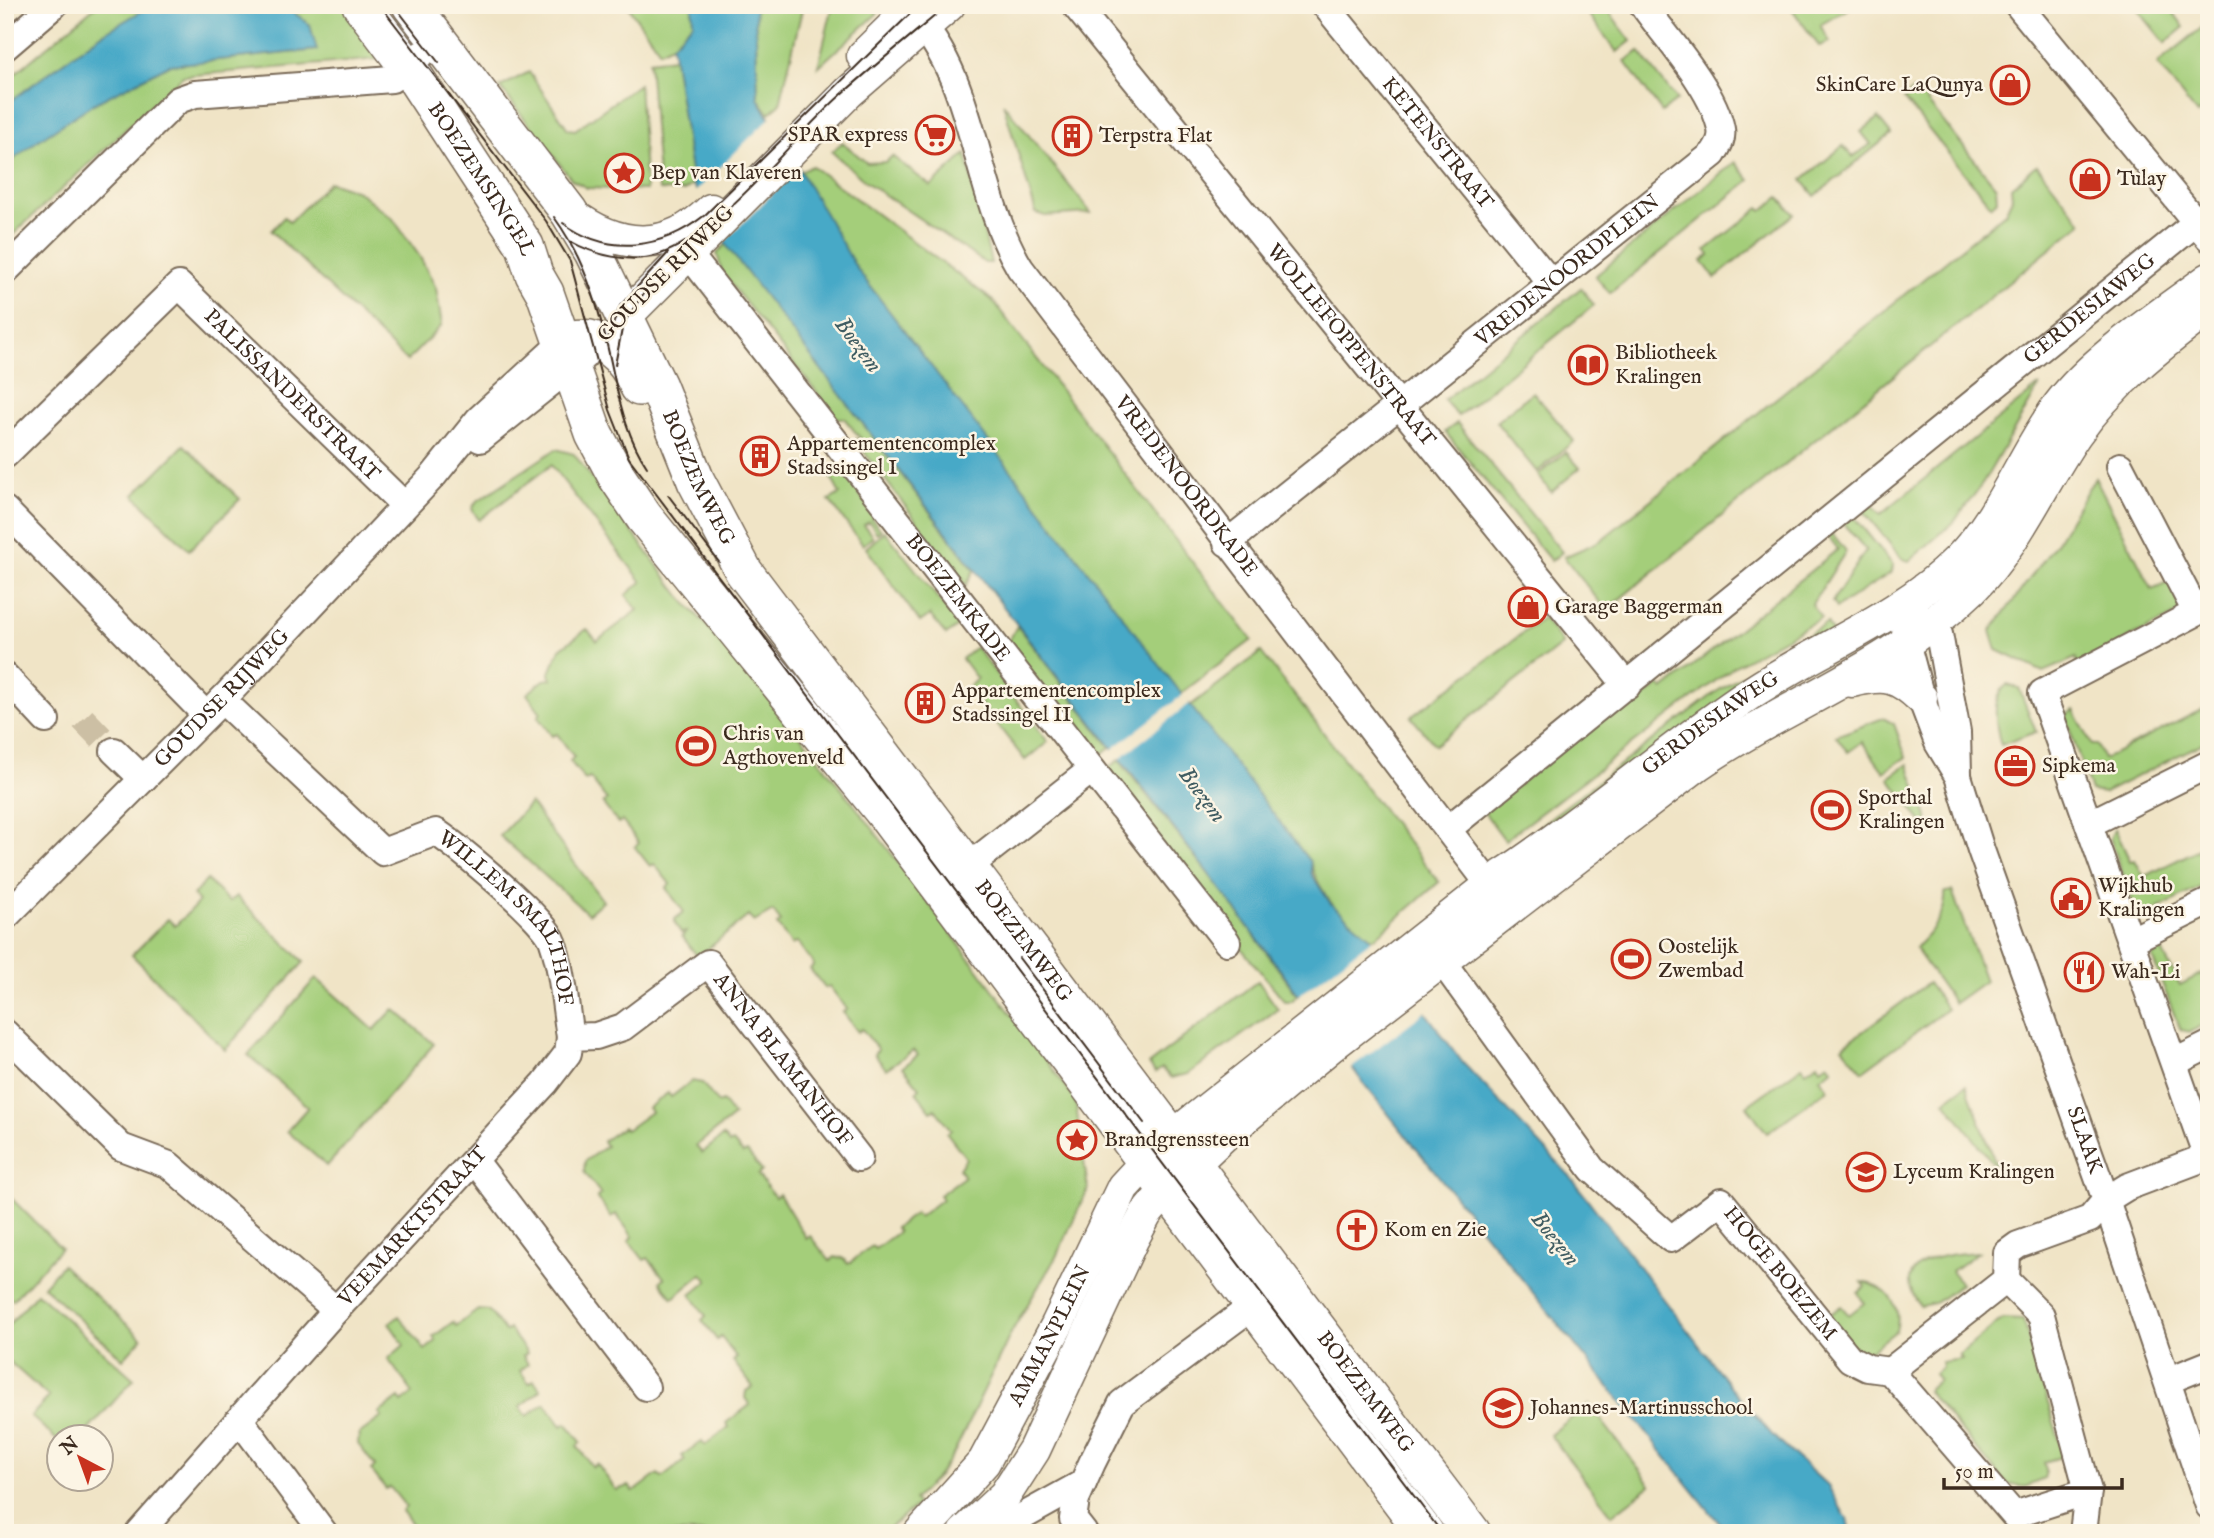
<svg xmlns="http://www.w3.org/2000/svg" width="2214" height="1538" viewBox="0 0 2214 1538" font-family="'IM FELL English',serif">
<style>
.green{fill:#a4ce7a;stroke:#707c4c;stroke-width:2}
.water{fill:#47a9c7;stroke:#416a72;stroke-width:2}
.pier{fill:#f0e4c6}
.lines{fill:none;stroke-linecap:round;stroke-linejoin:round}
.minor-tunnel{stroke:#ccbfa4;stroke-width:26;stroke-dasharray:26 13;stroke-linecap:butt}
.minor-casing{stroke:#7a6b59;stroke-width:30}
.tertiary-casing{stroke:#7a6b59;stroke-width:35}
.secondary-casing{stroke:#7a6b59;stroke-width:40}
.minor{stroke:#fff;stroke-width:26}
.tertiary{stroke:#fff;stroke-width:32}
.secondary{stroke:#fff;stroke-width:37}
.tram{stroke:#3b2a1e;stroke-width:2}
.labels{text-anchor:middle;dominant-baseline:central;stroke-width:5;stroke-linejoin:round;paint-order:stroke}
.poi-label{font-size:21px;fill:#3b2a1e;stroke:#fcf5e5;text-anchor:start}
.street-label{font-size:21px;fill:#3b2a1e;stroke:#fcf5e5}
.water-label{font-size:23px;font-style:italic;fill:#405d62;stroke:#fcf5e5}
</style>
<rect width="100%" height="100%" fill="#fcf5e5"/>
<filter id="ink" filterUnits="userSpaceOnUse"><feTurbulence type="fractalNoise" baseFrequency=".0143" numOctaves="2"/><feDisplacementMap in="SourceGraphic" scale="14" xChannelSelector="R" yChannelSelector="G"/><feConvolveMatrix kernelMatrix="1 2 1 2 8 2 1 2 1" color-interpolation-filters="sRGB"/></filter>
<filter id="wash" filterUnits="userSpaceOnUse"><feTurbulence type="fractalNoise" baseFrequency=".00686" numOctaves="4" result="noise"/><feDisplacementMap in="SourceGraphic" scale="28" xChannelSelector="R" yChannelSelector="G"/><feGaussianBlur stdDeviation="1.57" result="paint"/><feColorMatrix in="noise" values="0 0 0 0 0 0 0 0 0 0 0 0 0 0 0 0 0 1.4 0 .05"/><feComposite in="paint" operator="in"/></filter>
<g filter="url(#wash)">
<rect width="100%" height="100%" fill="#f0e4c6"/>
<path class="green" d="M97,5H152L99,36L5,105V82Z
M284,5H345L380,59L183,76L5,242V166L37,141L93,104L169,65L316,50L310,25Z
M635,5H692L693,23L672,45L660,51L629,8Z
M755,5H803L780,104L769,113L758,98Z
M833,5H879L878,13L818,67Z
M1594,5H1604L1631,41L1617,52L1586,11Z
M1789,5H1855L1820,25L1830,42L1819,46Z
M2134,5H2168L2184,27L2165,43Z
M2209,22V105L2197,114L2157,64Z
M1639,51L1677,100L1662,112L1625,62Z
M674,58L693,184L684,191L659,190L649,61Z
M529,72L568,129L575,130L639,84L646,190L587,188L572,180L500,87Z
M1913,91L1922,95L1996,187L1997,200L1991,206L1904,99Z
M1003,103L1091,213L1045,216L1036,213Z
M1878,118L1891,134L1815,196L1802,180L1843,146L1853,157L1871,144L1861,132Z
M842,142L867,163L886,162L892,156L931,186L966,154L991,263H985L867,183L832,152Z
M1735,162L1750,180L1610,293L1595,276Z
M2037,165L2082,223L1606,610L1564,557L1600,541L2005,213L2012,198L2011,187Z
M812,166L992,300L1252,640L1180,694L857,269L799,172Z
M329,182L358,191L393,219L420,257L436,288L442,325L407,361L271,231L284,217L290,222Z
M1779,197L1794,214L1715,278L1702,261L1710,255L1706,250L1759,208L1762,211Z
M726,244L974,570L966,586L855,440L861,439L844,418H837L722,273L717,253Z
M1581,288L1594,305L1458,416L1444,400Z
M2040,385L1983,483L1953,523L1909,561L1902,559L1864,512L1865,504L1869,501L1881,514Z
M1533,392L1574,441L1537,472L1496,422Z
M1457,423L1562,552L1551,561L1445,432Z
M184,445L240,499L189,550L134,495Z
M556,449L574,454L681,597L767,693L870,825L1075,1099L1088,1189L1056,1257L1012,1331L954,1453L938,1476L914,1500L918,1505L883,1533H419L402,1511L406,1507L390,1487L386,1489L371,1470L375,1466L358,1444L359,1434L382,1417L379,1413L399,1398L402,1402L413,1393L388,1359L404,1345L389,1323L399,1316L425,1350L436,1341L433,1337L453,1322L456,1326L478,1310L489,1311L505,1332L509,1329L527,1353L523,1356L528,1364L520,1371L529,1383L534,1380L541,1390L520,1407L527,1416L545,1403L562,1426L566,1423L581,1442L577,1446L593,1467L597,1464L616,1490L629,1486L634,1492L658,1474L662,1478L685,1460L682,1456L702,1441L705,1445L729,1427L726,1423L750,1405L745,1398L746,1391L753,1387L733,1361L737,1358L721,1337L717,1340L702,1320L706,1316L691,1295L708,1281L702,1274L673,1298L660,1282L664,1278L648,1258L644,1260L629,1241L633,1237L616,1214L611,1217L597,1197L601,1194L584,1172L585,1161L606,1146L603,1141L623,1127L626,1130L651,1112L648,1108L668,1093L671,1097L692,1081L702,1083L718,1103L722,1101L734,1116L696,1146L702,1153L723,1136L729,1144L733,1142L743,1154L747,1152L762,1171L758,1175L775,1197L779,1194L806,1238L810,1236L830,1261L835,1257L843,1258L848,1264L872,1246L875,1249L898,1232L895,1228L913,1215L915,1213L919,1217L942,1199L939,1195L964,1177L959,1169L966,1158L947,1133L951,1130L935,1109L931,1111L916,1092L920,1088L903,1067L918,1055L914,1050L886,1069L874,1054L878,1050L862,1029L858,1032L843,1012L847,1009L829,986L825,988L810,969L814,965L797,942L792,945L777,925L781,922L773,911L754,922L748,916L698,957L682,936L686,932L681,933L675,923V919L684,912L666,888L670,884L654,864L650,866L635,847L639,843L622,821L618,823L603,804L607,800L590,778L585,780L570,761L574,757L557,734L552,736L538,717L541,713L527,694L544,680L552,679L549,675L560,649L587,629L597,641L638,610L626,595L642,582L551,465L479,520L472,509L476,502Z
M1566,452L1580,468L1551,492L1538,475Z
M839,467L875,515L872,519L881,530L877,533L869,522L864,525L873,537L863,545L829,500L840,494L828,472Z
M2095,477L2152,589L2172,580L2187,609L2078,664L2076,658L2043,672L1997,650L1991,631L2056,543Z
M1855,518L1893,565L1892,572L1836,608L1832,602L1866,550L1842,522Z
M885,531L959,625L946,635L930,615L920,622L866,548Z
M1831,532L1846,551L1812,604L1821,618L1735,666L1505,840L1484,812L1626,698L1633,706L1659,685L1663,690L1838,549L1827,535Z
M1543,618L1563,644L1435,745L1411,717Z
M1827,623L1834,635L1519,857L1512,847L1716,692Z
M1017,626L1110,747L1094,760L1006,646Z
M976,647L1048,742L1025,760L968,687L977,679L962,659Z
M1261,652L1439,882L1375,938C1345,931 1318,888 1310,862L1190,706Z
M2007,685L2019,688L2036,732L2001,745C1996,728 1990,697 2007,685Z
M2209,706V740L2104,793L2091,791L2065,716L2074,710L2092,745H2097L2104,759Z
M1883,718L1894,724L1906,757L1884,772L1862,742L1848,752L1836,736Z
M1119,760L1228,899L1297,995L1292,1001H1285C1222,927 1163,849 1104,772Z
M1908,764L1930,825L1926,828L1889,778Z
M530,803L603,901L588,914L500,836Z
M2115,829L2130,861L2135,860L2144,877L2209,844V883L2149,913L2135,908L2110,838Z
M207,880L229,902L236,896L304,962L225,1050L132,955L168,919L175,926L199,902L193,895Z
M1952,891L1985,981L1954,1003L1915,948C1930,934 1947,913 1945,892Z
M2161,949L2180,985L2209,970V1022L2190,1032L2181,1030L2178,1024L2152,957Z
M316,978L374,1030L394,1009L434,1044L327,1166L287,1131L308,1107L248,1055Z
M1258,981L1278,1009L1188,1074L1171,1078L1162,1068L1155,1073L1149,1064Z
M1928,983L1947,1009L1863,1071L1842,1047Z
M1818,1063L1821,1068L1828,1063L1833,1069L1820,1078L1828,1089L1767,1133L1747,1106L1802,1066L1806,1071Z
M1966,1085L1996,1164L1995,1166L1945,1101Z
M5,1192L61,1248L13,1300L5,1294Z
M1978,1252L1952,1271L1961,1284L1935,1303L1920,1306C1886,1260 1946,1254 1978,1252Z
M62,1265L142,1338L123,1359L43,1286Z
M1862,1282C1887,1286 1903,1306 1896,1331L1861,1358L1828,1316L1841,1306L1849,1315L1864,1303L1858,1293L1865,1287Z
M37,1293L134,1379L83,1436H60L59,1442L31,1416L49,1397L5,1358V1329Z
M2002,1319L2023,1320L2064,1456L2044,1462L2046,1470L2044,1479L2025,1487L2007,1484L1927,1391L1939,1380L1934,1374L1942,1367L1941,1362L1962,1359L1959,1355Z
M1589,1404L1651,1485L1612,1515L1550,1435Z"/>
<path class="water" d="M152,5H284L310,25L317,50L169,65L93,104L37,141L5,166V105L99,36Z
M692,5H755L758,98L857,269L1310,862L1312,875L1331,904L1369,936L1463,1063L1569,1175L1731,1387L1773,1436L1828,1486L1847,1519L1850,1533H1732L1720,1524L1364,1084L1228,899L728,248L693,184L672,45L693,23Z"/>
<path class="pier" d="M773,115L800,166L722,244L694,193Z
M1184,694L1190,703L1118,760L1110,751Z
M1374,938L1429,1009L1349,1069L1295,998Z"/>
</g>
<g filter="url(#ink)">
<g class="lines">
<path class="minor-tunnel" d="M83,719L114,751"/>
<defs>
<g id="minor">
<path id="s1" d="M1075,5L1627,686"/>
<path id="s2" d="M1325,5L1551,283"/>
<path d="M2018,5L2209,238"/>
<path id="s3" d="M911,12C978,81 972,188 1020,268L1502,901"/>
<path d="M5,47L54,5"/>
<path id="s4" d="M688,253L1227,942"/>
<path d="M5,271L178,100L195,94L392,79L420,55"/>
<path d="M480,439L584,356"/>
<path id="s5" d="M5,455L179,285L404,505"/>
<path d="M2120,466L2196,612"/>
<path d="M5,510L206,715"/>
<path id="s6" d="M1227,543L1713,154C1718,146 1723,139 1721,129C1713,88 1667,39 1643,5"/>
<path d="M1915,611L1939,634L1957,732L1958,774"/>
<path id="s7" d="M1905,626L1906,642L1921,698L1938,743L1958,776L1981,850L2106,1200L2209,1506"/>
<path d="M5,676L46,720"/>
<path id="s8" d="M222,700L383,852L436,832C458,847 546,919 553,942C563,971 565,1006 570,1037"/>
<path d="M114,751L143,779"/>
<path d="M2089,824L2209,764"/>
<path id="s9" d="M1448,829L2209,212"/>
<path d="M954,878L1090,771"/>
<path id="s10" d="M5,917L222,700L434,475L479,419L563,342"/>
<path d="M2132,940L2209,902"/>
<path id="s11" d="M1431,946L1592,1169L1671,1239L1721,1201L1850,1359L1868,1368L1890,1371L2014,1515L2088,1491"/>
<path d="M5,1033L121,1147L169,1165L336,1310"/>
<path d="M2175,1062L2209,1045"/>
<path d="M2207,1157L2042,693L2209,606"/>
<path d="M475,1161L646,1387"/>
<path d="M2006,1280L2041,1315L2088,1491L2083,1533"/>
<path d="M1890,1371L2006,1280L2007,1253L2018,1245L2090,1219L2106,1200L2127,1187L2209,1156"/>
<path d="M2169,1380L2209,1364"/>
<path d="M240,1420L324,1533"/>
<path id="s12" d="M139,1533L336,1310L545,1083L568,1053L570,1037L596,1036L623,1027L708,963L859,1158"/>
<path d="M993,1533L1083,1483"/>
<path d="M1084,1533L1073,1519L1076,1499L1092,1463L1122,1403L1254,1305"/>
</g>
<g id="tertiary">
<path d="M863,56L915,5"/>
<path d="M570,213C618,249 666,254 711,210"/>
<path d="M626,316L849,92L949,5"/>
<path d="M1852,681C1885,673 1897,675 1921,698"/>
<path id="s13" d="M920,1533L984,1462L1057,1325L1123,1187L1161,1146L1502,876C1589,819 1667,749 1754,691C1821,647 1900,618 1958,560C2003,515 2022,455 2059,405C2093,359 2162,314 2209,279"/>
<path d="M964,1533L1005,1495L1034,1450L1132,1240L1146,1214L1167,1189L1223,1136L1331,1046L1697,765C1789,702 1889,670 1972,589C2015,546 2041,485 2075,435C2111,383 2159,346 2209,308"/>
</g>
<g id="secondary">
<path id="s14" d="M361,5L408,67L525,246L534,274L545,293L594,434L617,477L644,517L882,810L1425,1533"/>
<path id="s15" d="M411,5L569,212L593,252L658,386L696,481L744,572L1472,1533"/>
<path d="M563,342C599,328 626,357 639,387"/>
</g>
</defs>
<use href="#minor" class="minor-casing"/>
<use href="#tertiary" class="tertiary-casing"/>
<use href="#secondary" class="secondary-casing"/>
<use href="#minor" class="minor"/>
<use href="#tertiary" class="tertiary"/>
<use href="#secondary" class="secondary"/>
<path class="tram" d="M380,5L546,221L570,261L610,410L629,458L1442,1533
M394,5L439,63
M554,217C588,263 603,322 614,377C621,409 629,440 647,467
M563,223C609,257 662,249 705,215L919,5
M570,241C594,255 630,264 658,255C720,235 790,140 841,95C876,64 912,35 948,5
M606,343L620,306L668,253
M615,365L623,324L648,287
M668,495L719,562
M1019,958L1144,1123"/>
</g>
</g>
<defs>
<symbol id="shop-ring" viewBox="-11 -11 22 22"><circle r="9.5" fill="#fcf5e5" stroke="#c8321e" stroke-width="1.5"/><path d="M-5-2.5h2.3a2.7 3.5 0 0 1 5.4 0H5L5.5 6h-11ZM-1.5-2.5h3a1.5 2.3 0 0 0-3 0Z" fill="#c8321e"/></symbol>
<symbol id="supermarket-ring" viewBox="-11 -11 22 22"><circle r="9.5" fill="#fcf5e5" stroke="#c8321e" stroke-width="1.5"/><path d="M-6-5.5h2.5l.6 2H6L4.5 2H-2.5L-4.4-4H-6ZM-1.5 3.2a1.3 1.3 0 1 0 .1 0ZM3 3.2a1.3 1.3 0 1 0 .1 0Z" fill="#c8321e"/></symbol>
<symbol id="building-ring" viewBox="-11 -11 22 22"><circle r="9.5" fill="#fcf5e5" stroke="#c8321e" stroke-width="1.5"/><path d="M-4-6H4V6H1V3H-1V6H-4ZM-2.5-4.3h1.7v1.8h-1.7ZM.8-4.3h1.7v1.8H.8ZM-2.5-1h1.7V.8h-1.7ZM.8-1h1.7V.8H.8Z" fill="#c8321e"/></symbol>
<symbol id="sight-ring" viewBox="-11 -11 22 22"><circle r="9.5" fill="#fcf5e5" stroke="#c8321e" stroke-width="1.5"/><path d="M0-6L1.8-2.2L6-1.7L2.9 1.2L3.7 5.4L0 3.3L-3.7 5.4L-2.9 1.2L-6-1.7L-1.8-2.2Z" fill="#c8321e"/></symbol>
<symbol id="library-ring" viewBox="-11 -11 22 22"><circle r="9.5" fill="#fcf5e5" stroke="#c8321e" stroke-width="1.5"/><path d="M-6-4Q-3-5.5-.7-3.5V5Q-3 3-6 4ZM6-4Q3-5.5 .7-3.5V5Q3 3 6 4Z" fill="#c8321e"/></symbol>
<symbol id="stadium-ring" viewBox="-11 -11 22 22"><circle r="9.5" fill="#fcf5e5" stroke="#c8321e" stroke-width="1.5"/><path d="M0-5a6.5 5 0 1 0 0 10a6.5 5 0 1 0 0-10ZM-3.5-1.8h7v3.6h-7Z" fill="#c8321e"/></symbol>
<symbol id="office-ring" viewBox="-11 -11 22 22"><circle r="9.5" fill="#fcf5e5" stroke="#c8321e" stroke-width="1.5"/><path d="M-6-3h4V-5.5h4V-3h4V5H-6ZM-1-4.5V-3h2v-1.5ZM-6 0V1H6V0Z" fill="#c8321e"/></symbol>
<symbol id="civic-ring" viewBox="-11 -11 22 22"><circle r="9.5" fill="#fcf5e5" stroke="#c8321e" stroke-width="1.5"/><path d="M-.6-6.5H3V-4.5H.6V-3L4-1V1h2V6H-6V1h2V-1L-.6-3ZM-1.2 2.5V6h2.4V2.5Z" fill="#c8321e"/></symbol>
<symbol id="restaurant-ring" viewBox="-11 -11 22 22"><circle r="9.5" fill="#fcf5e5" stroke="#c8321e" stroke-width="1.5"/><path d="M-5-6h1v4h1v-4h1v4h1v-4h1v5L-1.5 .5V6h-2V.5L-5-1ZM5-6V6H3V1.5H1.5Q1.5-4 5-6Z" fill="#c8321e"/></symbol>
<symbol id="school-ring" viewBox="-11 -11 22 22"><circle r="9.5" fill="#fcf5e5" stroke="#c8321e" stroke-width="1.5"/><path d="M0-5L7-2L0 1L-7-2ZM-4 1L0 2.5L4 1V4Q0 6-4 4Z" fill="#c8321e"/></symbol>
<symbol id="church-ring" viewBox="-11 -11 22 22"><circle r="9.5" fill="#fcf5e5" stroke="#c8321e" stroke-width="1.5"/><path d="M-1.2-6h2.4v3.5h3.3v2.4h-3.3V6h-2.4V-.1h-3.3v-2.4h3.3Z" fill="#c8321e"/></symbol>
</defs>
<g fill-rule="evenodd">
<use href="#shop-ring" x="1988" y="63" width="44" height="44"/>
<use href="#supermarket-ring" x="913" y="113" width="44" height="44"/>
<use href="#building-ring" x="1050" y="114" width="44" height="44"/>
<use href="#sight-ring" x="602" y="151" width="44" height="44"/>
<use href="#shop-ring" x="2068" y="157" width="44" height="44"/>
<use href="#library-ring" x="1566" y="343" width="44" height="44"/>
<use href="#building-ring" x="738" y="434" width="44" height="44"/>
<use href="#shop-ring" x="1506" y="585" width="44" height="44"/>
<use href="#building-ring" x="903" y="681" width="44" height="44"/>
<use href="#stadium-ring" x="674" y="724" width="44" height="44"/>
<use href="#office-ring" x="1993" y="744" width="44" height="44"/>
<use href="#stadium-ring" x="1809" y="788" width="44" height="44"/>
<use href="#civic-ring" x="2049" y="876" width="44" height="44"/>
<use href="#stadium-ring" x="1609" y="937" width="44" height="44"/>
<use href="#restaurant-ring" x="2062" y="950" width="44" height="44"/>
<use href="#sight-ring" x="1055" y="1118" width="44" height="44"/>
<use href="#school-ring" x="1844" y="1150" width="44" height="44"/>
<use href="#church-ring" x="1335" y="1208" width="44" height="44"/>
<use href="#school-ring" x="1481" y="1386" width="44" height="44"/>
</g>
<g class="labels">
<g class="poi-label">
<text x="1983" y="85" text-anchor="end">SkinCare LaQunya</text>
<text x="908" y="135" text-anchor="end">SPAR express</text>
<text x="1099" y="136">Terpstra Flat</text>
<text x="651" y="173">Bep van Klaveren</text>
<text x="2117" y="179">Tulay</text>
<text x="1615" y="353">Bibliotheek<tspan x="1615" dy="24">Kralingen</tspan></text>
<text x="787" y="444">Appartementencomplex<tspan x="787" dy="24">Stadssingel I</tspan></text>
<text x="1555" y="607">Garage Baggerman</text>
<text x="952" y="691">Appartementencomplex<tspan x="952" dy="24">Stadssingel II</tspan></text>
<text x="723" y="734">Chris van<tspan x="723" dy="24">Agthovenveld</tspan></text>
<text x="2042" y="766">Sipkema</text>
<text x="1858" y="798">Sporthal<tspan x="1858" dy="24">Kralingen</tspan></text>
<text x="2098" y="886">Wijkhub<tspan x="2098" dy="24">Kralingen</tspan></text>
<text x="1658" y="947">Oostelijk<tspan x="1658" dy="24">Zwembad</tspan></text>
<text x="2111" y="972">Wah-Li</text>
<text x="1104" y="1140">Brandgrenssteen</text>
<text x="1893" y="1172">Lyceum Kralingen</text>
<text x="1384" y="1230">Kom en Zie</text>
<text x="1530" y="1408">Johannes-Martinusschool</text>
</g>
<g class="street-label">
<text stroke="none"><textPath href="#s2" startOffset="178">KETENSTRAAT</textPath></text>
<text stroke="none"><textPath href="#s14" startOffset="212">BOEZEMSINGEL</textPath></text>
<text stroke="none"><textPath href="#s6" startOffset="436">VREDENOORDPLEIN</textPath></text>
<text transform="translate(666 274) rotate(-45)">GOUDSE RIJWEG</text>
<text stroke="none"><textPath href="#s9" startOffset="826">GERDESIAWEG</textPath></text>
<text stroke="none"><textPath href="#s1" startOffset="438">WOLLEFOPPENSTRAAT</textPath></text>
<text stroke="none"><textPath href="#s5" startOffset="401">PALISSANDERSTRAAT</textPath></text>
<text stroke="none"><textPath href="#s15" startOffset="556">BOEZEMWEG</textPath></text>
<text stroke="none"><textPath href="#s3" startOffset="555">VREDENOORDKADE</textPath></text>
<text stroke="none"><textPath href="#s4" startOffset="438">BOEZEMKADE</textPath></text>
<text stroke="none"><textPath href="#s10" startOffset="308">GOUDSE RIJWEG</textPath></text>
<text stroke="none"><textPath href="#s13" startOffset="1153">GERDESIAWEG</textPath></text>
<text stroke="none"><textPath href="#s8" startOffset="394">WILLEM SMALTHOF</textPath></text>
<text stroke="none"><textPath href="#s15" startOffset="1124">BOEZEMWEG</textPath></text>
<text stroke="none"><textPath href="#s12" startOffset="943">ANNA BLAMANHOF</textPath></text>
<text stroke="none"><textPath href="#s7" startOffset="546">SLAAK</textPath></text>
<text stroke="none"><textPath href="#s12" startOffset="411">VEEMARKTSTRAAT</textPath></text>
<text stroke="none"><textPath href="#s11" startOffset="537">HOGE BOEZEM</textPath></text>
<text stroke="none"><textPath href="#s13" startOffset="238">AMMANPLEIN</textPath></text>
<text stroke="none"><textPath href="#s15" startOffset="1690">BOEZEMWEG</textPath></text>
</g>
<g class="water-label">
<text transform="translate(858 345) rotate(53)">Boezem</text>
<text transform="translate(1202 795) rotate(53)">Boezem</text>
<text transform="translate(1555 1239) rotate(51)">Boezem</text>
</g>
</g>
<rect width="2214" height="1538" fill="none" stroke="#fcf5e5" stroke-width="28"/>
<g transform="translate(80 1458) rotate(319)"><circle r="33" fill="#fcf5e5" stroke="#afa495" stroke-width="2"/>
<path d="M0-5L12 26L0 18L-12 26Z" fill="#c8321e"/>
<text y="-10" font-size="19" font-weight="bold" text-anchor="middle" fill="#3b2a1e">N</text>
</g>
<path d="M1944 1478v10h178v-10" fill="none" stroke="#3b2a1e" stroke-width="3.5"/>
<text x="1955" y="1478" font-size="21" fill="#3b2a1e" stroke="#fcf5e5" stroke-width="5" paint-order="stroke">50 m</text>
</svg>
